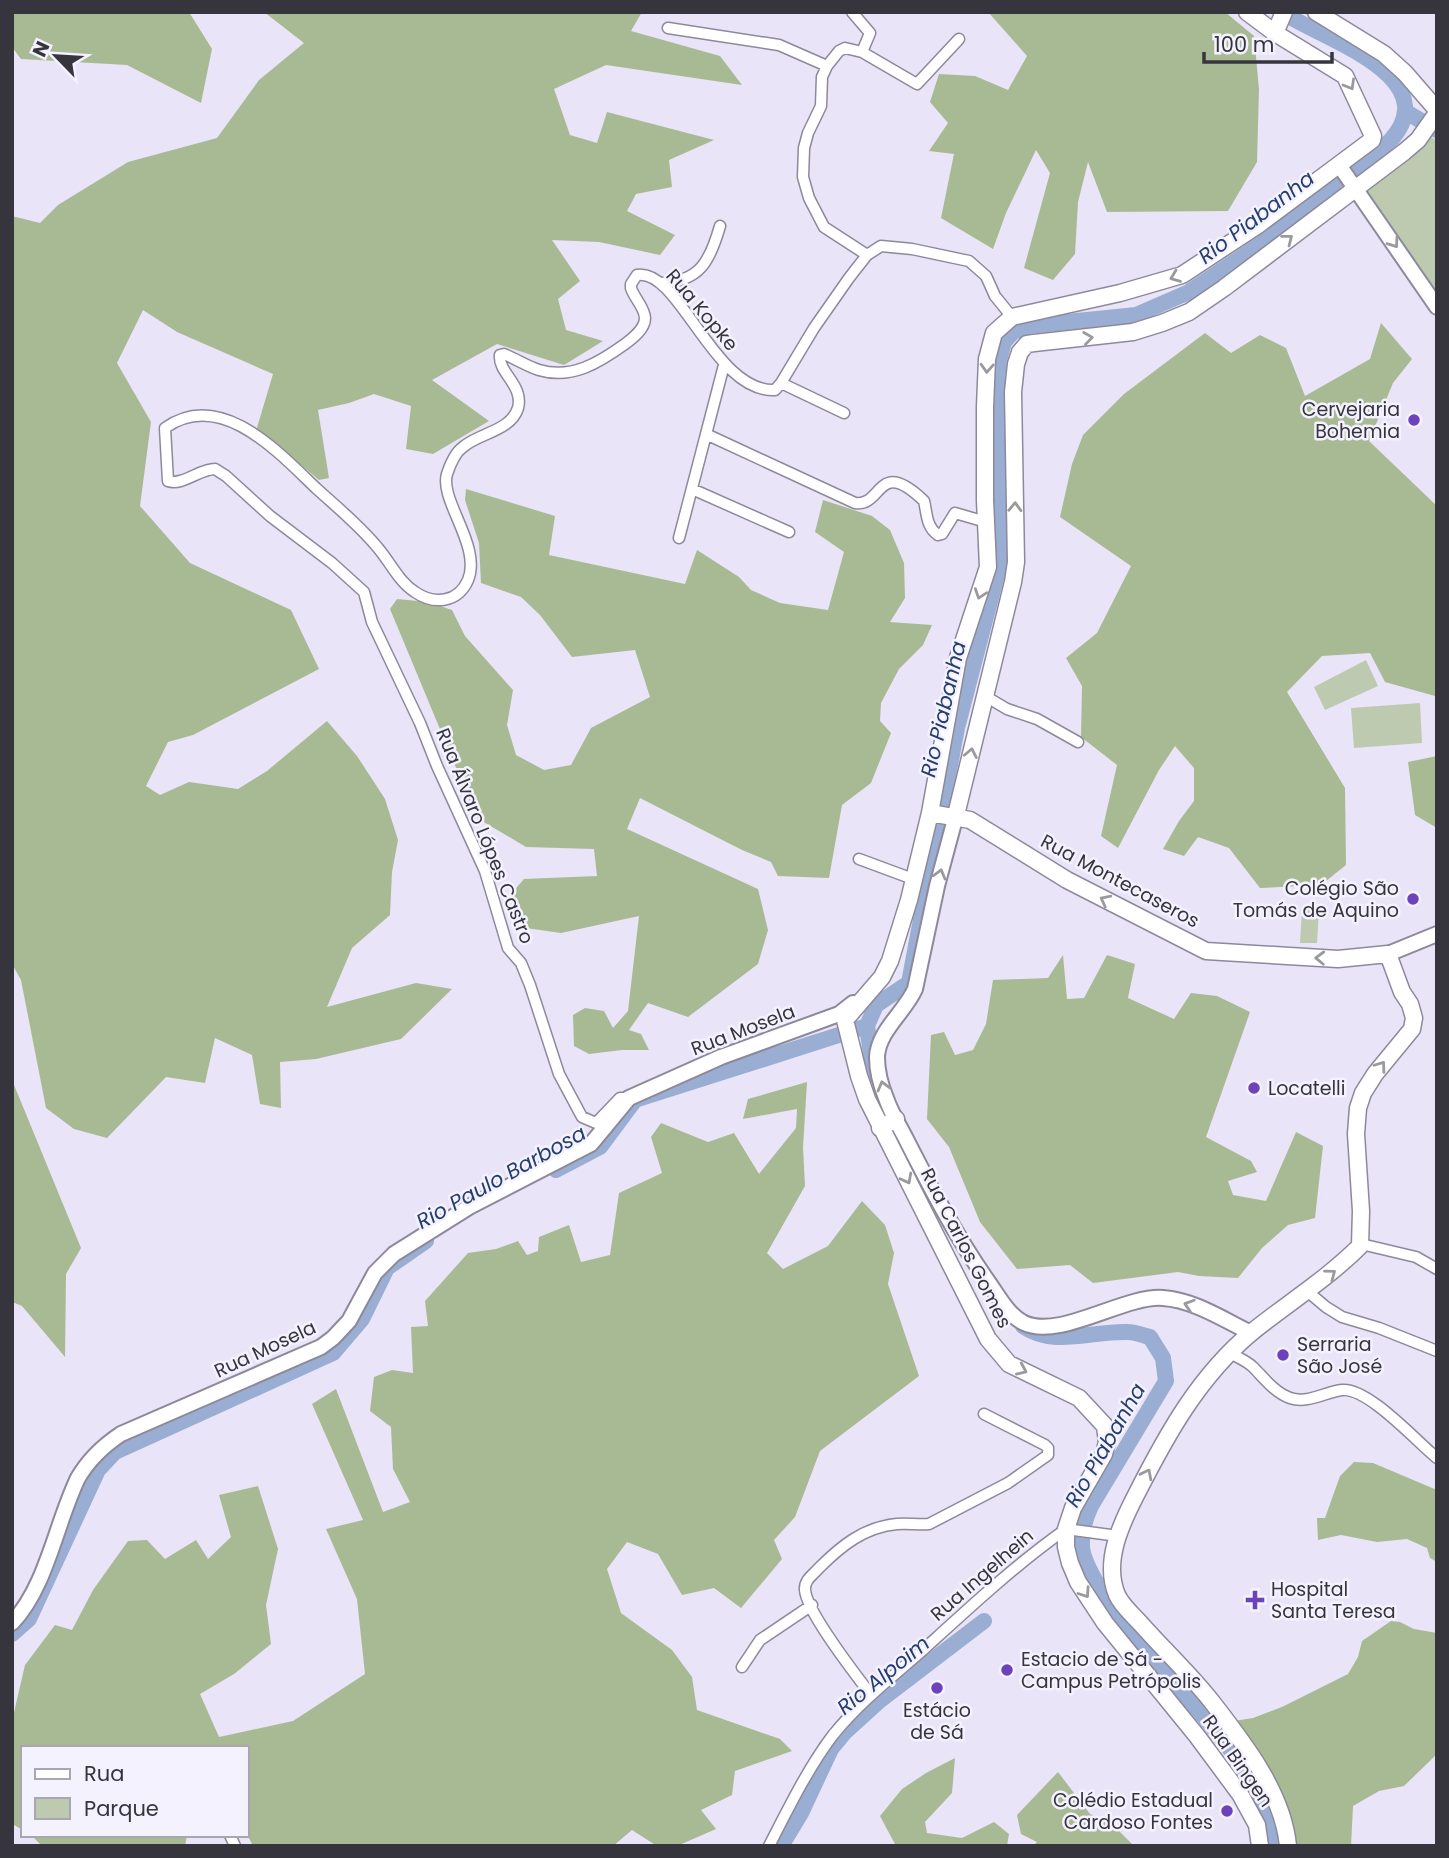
<svg xmlns="http://www.w3.org/2000/svg" width="1449" height="1858" viewBox="0 0 1449 1858" font-family="Poppins,sans-serif">
<style>
.green{fill:#bdcaaf}
.forest{fill:#a8ba93}
.lines{fill:none;stroke-linecap:round;stroke-linejoin:round}
.river{stroke:#99aed2;stroke-width:16}
.street-casing{stroke:#8d899b;stroke-width:13}
.secondary-casing{stroke:#8d899b;stroke-width:18}
.primary-casing{stroke:#8d899b;stroke-width:19}
.street{stroke:#fff;stroke-width:10}
.secondary{stroke:#fff;stroke-width:14}
.primary{stroke:#fff;stroke-width:16}
.oneway{stroke:#9a9a9e}
.poi-dot{fill:#6c43bb;stroke:#f5f2ff;stroke-width:2.5}
.labels{text-anchor:middle;dominant-baseline:central;stroke-width:5;stroke-linejoin:round;paint-order:stroke}
.street-label{font-size:19px;fill:#36343c;stroke:#f5f2ff}
.poi-label{font-size:19px;fill:#36343c;stroke:#f5f2ff;text-anchor:start}
.water-label{font-size:21px;font-style:italic;fill:#243e6d;stroke:#f5f2ff}
</style>
<rect width="100%" height="100%" fill="#e9e4f8"/>
<path class="green" d="M1427,135L1437,140V291L1431,290L1363,188Z
M1366,660L1378,686L1325,710L1314,687Z
M1420,703L1422,743L1354,748L1351,708Z
M1302,910H1319L1317,943H1300Z"/>
<path class="forest" d="M12,12H189L212,49L201,103L127,65L21,59L12,47Z
M264,12H642L631,31L720,56L742,85L606,65L554,89L570,135L597,143L607,112L714,140L669,160L672,187L636,194L627,211L675,235L660,255L599,242L552,240L580,281L558,299L566,330L603,341L564,365L497,344L432,380L489,421L433,454L406,449L411,406L374,394L349,403L318,410L329,478L319,480L264,434L256,431L273,374L177,332L143,310L117,363L151,422L140,506L190,563L291,610L319,669L193,735L168,742L146,786L160,795L189,782L238,789L267,771L327,721L357,756L385,799L398,840L392,872L390,915L352,948L327,1007L416,983L452,989L401,1039L316,1059L280,1062L281,1108L260,1104L252,1055L215,1038L205,1083L166,1077L107,1138L74,1129L46,1108L21,980L12,964V216L40,223L58,205L128,162L217,138L259,80L304,43Z
M988,12H1225L1254,36L1259,89L1257,162L1228,211L1107,212L1088,162L1078,202L1075,254L1053,280L1024,268L1050,173L1036,150L1006,213L993,249L941,218L954,154L929,151L948,123L930,102L939,74L975,76L1008,90L1027,56Z
M1381,323L1412,359L1393,383L1369,441L1437,506V698L1435,696L1385,682L1370,653L1322,656L1287,692L1345,788L1346,865L1321,885L1260,888L1229,848L1198,837L1184,856L1163,849L1179,821L1194,801V768L1175,746L1159,770L1118,848L1101,836L1117,765L1081,737L1082,686L1066,658L1097,633L1131,566L1060,517L1072,464L1083,435L1124,394L1205,333L1231,353L1260,335L1286,348L1305,396L1370,359Z
M466,489L555,516L549,555L685,584L697,550L739,577L751,590L780,603L828,610L844,552L815,532L823,500L872,516L890,530L904,563L905,598L890,622L932,625L923,645L899,669L881,703L880,721L891,733L871,783L842,805L829,878L778,876L771,862L742,850L640,798L627,829L758,889L768,930L758,964L688,1017L648,1003L629,1030L641,1034L649,1050H622L589,1054L574,1046L573,1015L585,1008L604,1011L613,1028L628,1011L639,916L561,933L526,928L511,894L524,879L597,876L594,849L526,847L477,818L390,609L397,599L428,602L452,610L465,636L513,690L507,725L516,755L544,770L571,765L591,728L650,697L635,650L572,657L540,615L521,597L481,583L479,543L465,500Z
M1437,756V828L1415,815L1408,762Z
M1063,955L1067,999L1084,998L1107,955L1135,964L1128,998L1174,1019L1191,993L1217,996L1250,1012L1206,1137L1251,1161L1257,1172L1228,1181L1233,1195L1266,1201L1296,1132L1323,1146L1315,1218L1288,1225L1262,1248L1238,1278L1199,1276L1178,1272L1093,1283L1070,1265L1017,1269L980,1222L949,1147L927,1119L931,1035L944,1032L955,1055L973,1050L986,1024L993,980L1048,978Z
M12,1080L81,1248L66,1274L65,1357L22,1306L12,1302Z
M807,1082L803,1147L805,1186L767,1253L783,1269L828,1246L862,1201L885,1225L894,1253L888,1284L919,1376L820,1451L795,1517L774,1540L782,1559L741,1608L714,1588L682,1595L658,1554L627,1542L607,1569L621,1613L672,1650L692,1677L697,1710L780,1739L792,1751L735,1771L732,1795L701,1810L716,1829L677,1846H657L632,1830L613,1846H253L247,1834V1748H23V1830L12,1824V1721L25,1665L55,1625L72,1630L93,1590L128,1541L147,1540L165,1559L196,1540L208,1559L231,1537L219,1495L258,1486L278,1549L266,1605L271,1644L234,1674L200,1694L219,1737L293,1721L365,1674L357,1599L326,1529L363,1520L312,1404L336,1389L383,1512L410,1502L393,1469L391,1427L370,1411L374,1377L392,1370L413,1373L411,1327L428,1326L425,1301L468,1253L496,1249L518,1241L527,1255L538,1251L539,1237L569,1225L581,1262L610,1255L619,1193L662,1173L651,1137L661,1123L708,1142L734,1133L759,1174L796,1128L797,1109L743,1119L748,1099Z
M1354,1462L1373,1463L1437,1490V1562L1430,1558L1427,1548L1407,1539L1377,1542L1341,1535L1318,1540L1317,1518H1325L1340,1476Z
M1391,1621L1400,1622L1414,1629L1437,1633V1754L1404,1786L1379,1791L1353,1806L1351,1846H1295L1234,1721L1253,1718L1282,1707L1348,1674L1358,1657L1362,1641Z
M955,1758L952,1793L925,1822L927,1833L962,1838L994,1822L1009,1834L1007,1846H896L880,1816L902,1789L926,1773Z
M1058,1772L1090,1814L1115,1827L1134,1846H1033L1037,1842L1021,1834L1017,1815Z
M31,1835H187L185,1846H42Z"/>
<g class="lines">
<path class="river" d="M1406,112L1437,130
M874,1075L867,1026L876,1005L909,983L957,728L1001,559L1002,516L997,380L999,360L1004,342L1013,332L1028,326L1136,315L1189,292L1261,244L1390,141C1449,76 1319,38 1282,12
M556,1170L600,1147L635,1100L867,1026
M1023,1326C1053,1348 1095,1330 1128,1332C1136,1332 1143,1336 1150,1337L1163,1358L1166,1381L1091,1506C1085,1519 1081,1533 1082,1547C1083,1563 1104,1596 1113,1609C1123,1622 1132,1636 1142,1648C1185,1697 1272,1778 1271,1846
M12,1634L29,1619L98,1470L115,1452L333,1353L362,1319L387,1268L426,1241
M781,1846L801,1813L831,1749L845,1732L878,1702L984,1621"/>
<defs>
<path id="street" d="M852,12L870,33L862,52
M668,28L779,45L827,66
M867,255L824,227L809,198L803,177L804,148L808,133L821,106L822,77L827,66L839,51L845,48L862,52L917,84L959,39
M660,283C700,282 710,261 720,226
M781,383L844,413
M708,435L855,503C883,507 877,456 924,501C927,513 926,527 938,535L942,534L955,513L986,522
M692,489L789,532
M679,538L724,365
M985,696L1007,709L1037,719L1078,742
M859,859L913,879
M629,1098H620L596,1123L582,1117L559,1074L530,985L521,963L508,948L485,871L437,766L420,723L372,622L364,592L332,563L270,516L226,476L215,469C199,469 183,486 168,481L165,428C221,388 279,453 317,489C338,508 360,526 378,548C390,562 399,582 415,592C434,605 458,603 468,580C482,546 439,500 447,474C450,465 456,452 463,447C479,433 511,431 518,408C524,385 498,373 500,355L504,354C516,359 527,366 539,370C572,380 600,362 625,344C633,338 645,329 645,318C645,308 634,298 631,288V284L637,275C679,267 714,393 775,390L781,383L814,328L849,278L867,255L881,246L912,249L969,261L986,276L995,296L1012,317
M1361,1244L1416,1257L1437,1269
M1307,1291L1326,1307L1342,1317L1379,1328L1437,1351
M1230,1353C1237,1357 1247,1361 1253,1367C1263,1377 1275,1393 1290,1398C1308,1404 1325,1392 1342,1390C1368,1387 1417,1442 1437,1458
M742,1667L760,1640L812,1605
M871,1695C856,1675 807,1613 805,1590C804,1580 813,1575 819,1568C841,1546 864,1527 897,1524C908,1523 918,1525 929,1524L1008,1483L1048,1455V1448L1045,1445L984,1414
M230,1835L235,1846
M769,1846C788,1809 808,1768 833,1735C859,1703 892,1677 923,1650C969,1608 1014,1566 1066,1529L1118,1536"/>
<path id="secondary" d="M1339,165L1437,307
M955,819L937,886L915,989C905,1012 878,1031 877,1057C877,1070 881,1086 886,1098C891,1113 900,1127 907,1141C932,1190 957,1238 989,1283C998,1296 1009,1316 1024,1323C1060,1340 1124,1295 1163,1298C1194,1300 1224,1320 1251,1333
M1388,954L1437,934
M12,1623C47,1586 56,1523 78,1478C89,1459 103,1446 121,1434L321,1347L333,1338L349,1321L375,1273L394,1254L469,1207L591,1144L629,1098L721,1057L839,1014L853,1003"/>
<path id="primary" d="M1247,12L1275,33L1345,76L1373,136L1372,140L1258,225L1182,275L1120,293L1012,317L994,333L987,359L985,407V500L988,567L958,658L930,813L909,900L890,961L882,977L845,1020L859,1076L867,1099L988,1339L1009,1364L1079,1398L1105,1426L1107,1442L1104,1454L1073,1508L1066,1529V1547L1070,1563L1078,1582L1105,1623L1197,1736L1240,1794L1257,1825L1260,1846
M1316,12L1384,54L1405,73L1437,110
M1275,33L1284,12
M930,813L970,820L1067,880L1206,951L1338,959L1388,954L1402,992L1410,1004L1414,1018L1412,1029L1375,1074L1363,1093L1358,1108L1356,1134L1361,1211L1360,1246C1327,1279 1288,1303 1252,1332C1199,1376 1167,1434 1136,1495C1121,1524 1103,1562 1117,1595C1122,1606 1133,1615 1141,1624C1164,1650 1190,1674 1212,1702C1244,1743 1283,1793 1288,1846
M955,819L1013,582L1016,562L1013,392L1016,364L1020,352L1027,344L1034,343L1133,332L1162,323L1189,312L1224,288L1404,152L1418,140L1437,113
M880,1128L896,1119"/>
</defs>
<use href="#street" class="street-casing"/>
<use href="#secondary" class="secondary-casing"/>
<use href="#primary" class="primary-casing"/>
<use href="#street" class="street"/>
<use href="#secondary" class="secondary"/>
<use href="#primary" class="primary"/>
</g>
<defs><path id="oneway-chevron" d="M-2-3.5L2.5 0L-2 3.5" fill="none" stroke-width="1.6" stroke-linecap="round" stroke-linejoin="round" transform="scale(1.75)"/></defs>
<g class="oneway">
<use href="#oneway-chevron" transform="translate(1350 85) rotate(60)"/>
<use href="#oneway-chevron" transform="translate(1288 239) rotate(-38)"/>
<use href="#oneway-chevron" transform="translate(1394 243) rotate(55)"/>
<use href="#oneway-chevron" transform="translate(1175 277) rotate(159)"/>
<use href="#oneway-chevron" transform="translate(1088 338) rotate(-8)"/>
<use href="#oneway-chevron" transform="translate(987 368) rotate(93)"/>
<use href="#oneway-chevron" transform="translate(1015 507) rotate(-88)"/>
<use href="#oneway-chevron" transform="translate(980 594) rotate(109)"/>
<use href="#oneway-chevron" transform="translate(971 753) rotate(-79)"/>
<use href="#oneway-chevron" transform="translate(940 874) rotate(-75)"/>
<use href="#oneway-chevron" transform="translate(1105 900) rotate(-153)"/>
<use href="#oneway-chevron" transform="translate(1320 958) rotate(-178)"/>
<use href="#oneway-chevron" transform="translate(1381 1066) rotate(-54)"/>
<use href="#oneway-chevron" transform="translate(883 1086) rotate(-105)"/>
<use href="#oneway-chevron" transform="translate(907 1179) rotate(62)"/>
<use href="#oneway-chevron" transform="translate(1331 1274) rotate(-37)"/>
<use href="#oneway-chevron" transform="translate(1189 1305) rotate(-162)"/>
<use href="#oneway-chevron" transform="translate(1022 1370) rotate(24)"/>
<use href="#oneway-chevron" transform="translate(1147 1474) rotate(-63)"/>
<use href="#oneway-chevron" transform="translate(1085 1593) rotate(56)"/>
</g>
<g class="poi-dot">
<circle cx="1414" cy="420" r="7"/>
<circle cx="1413" cy="899" r="7"/>
<circle cx="1254" cy="1088" r="7"/>
<circle cx="1283" cy="1355" r="7"/>
<path d="M1251.5 1589.5h7v7h7v7h-7v7h-7v-7h-7v-7h7z"/>
<circle cx="1007" cy="1670" r="7"/>
<circle cx="937" cy="1688" r="7"/>
<circle cx="1227" cy="1811" r="7"/>
</g>
<g class="labels">
<g class="street-label">
<text transform="translate(702 310) rotate(50)">Rua Kopke</text>
<text transform="translate(485 836) rotate(68)">Rua Álvaro Lópes Castro</text>
<text transform="translate(1120 881) rotate(28)">Rua Montecaseros</text>
<text transform="translate(743 1030) rotate(-21)">Rua Mosela</text>
<text transform="translate(966 1248) rotate(63)">Rua Carlos Gomes</text>
<text transform="translate(265 1349) rotate(-25)">Rua Mosela</text>
<text transform="translate(982 1575) rotate(-41)">Rua Ingelhein</text>
<text transform="translate(1238 1761) rotate(55)">Rua Bingen</text>
</g>
<g class="poi-label">
<text x="1400" y="409" text-anchor="end">Cervejaria<tspan x="1400" dy="22">Bohemia</tspan></text>
<text x="1399" y="888" text-anchor="end">Colégio São<tspan x="1399" dy="22">Tomás de Aquino</tspan></text>
<text x="1268" y="1088">Locatelli</text>
<text x="1297" y="1344">Serraria<tspan x="1297" dy="22">São José</tspan></text>
<text x="1271" y="1589">Hospital<tspan x="1271" dy="22">Santa Teresa</tspan></text>
<text x="1021" y="1659">Estacio de Sá -<tspan x="1021" dy="22">Campus Petrópolis</tspan></text>
<text x="937" y="1710" text-anchor="middle">Estácio<tspan x="937" dy="22">de Sá</tspan></text>
<text x="1213" y="1800" text-anchor="end">Colédio Estadual<tspan x="1213" dy="22">Cardoso Fontes</tspan></text>
</g>
<g class="water-label">
<text transform="translate(1256 217) rotate(-37)">Rio Piabanha</text>
<text transform="translate(943 709) rotate(-77)">Rio Piabanha</text>
<text transform="translate(501 1177) rotate(-29)">Rio Paulo Barbosa</text>
<text transform="translate(1105 1445) rotate(-60)">Rio Piabanha</text>
<text transform="translate(883 1675) rotate(-39)">Rio Alpoim</text>
</g>
</g>
<rect width="1449" height="1858" fill="none" stroke="#36343c" stroke-width="28"/>
<rect x="21" y="1746" width="228" height="91" fill="#f5f2ff" stroke="#a9a6b1" stroke-width="2"/>
<rect x="35" y="1769" width="35" height="10" fill="#ffffff" stroke="#a9a6b1" stroke-width="2"/>
<text x="84" y="1781" font-size="21" fill="#36343c">Rua</text>
<rect x="35" y="1798" width="35" height="21" fill="#bdcaaf" stroke="#a9a6b1" stroke-width="2"/>
<text x="84" y="1816" font-size="21" fill="#36343c">Parque</text>
<g transform="translate(56 56) rotate(295)" stroke="#f5f2ff" stroke-width="5" paint-order="stroke">
<path d="M0-5L12 26L0 18L-12 26Z" fill="#36343c"/>
<text y="-10" font-size="19" font-weight="bold" text-anchor="middle" fill="#36343c">N</text>
</g>
<path d="M1204 52v10h128v-10" fill="none" stroke="#36343c" stroke-width="3.5"/>
<text x="1214" y="52" font-size="21" fill="#36343c" stroke="#f5f2ff" stroke-width="5" paint-order="stroke">100 m</text>
</svg>
